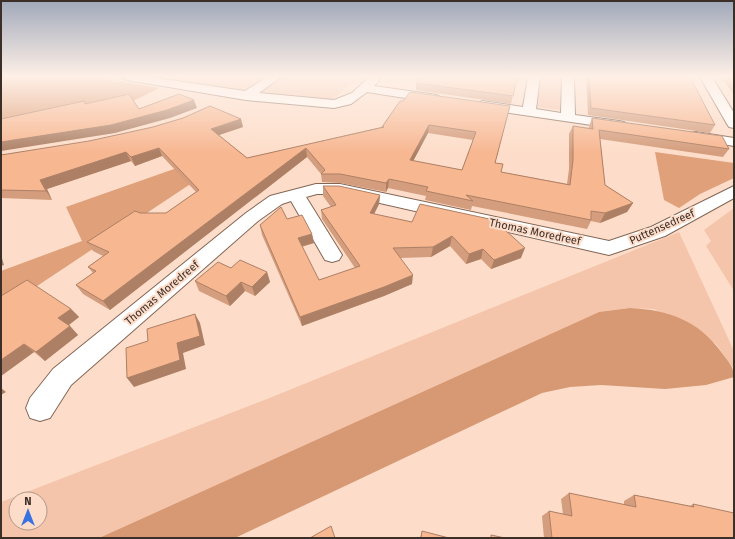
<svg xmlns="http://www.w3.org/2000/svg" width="735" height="539" viewBox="0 0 735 539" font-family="'Fira Sans',sans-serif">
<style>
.green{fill:#f4c5aa;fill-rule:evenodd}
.forest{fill:#dfa07a}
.water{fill:#d79974}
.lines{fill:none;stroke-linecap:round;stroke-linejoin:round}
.street-casing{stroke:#836756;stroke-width:2}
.street{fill:#fff;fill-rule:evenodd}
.wall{fill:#d49d7d;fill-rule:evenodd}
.shaded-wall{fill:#ad8066}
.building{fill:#f7b791;stroke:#ad8066;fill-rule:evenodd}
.labels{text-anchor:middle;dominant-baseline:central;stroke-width:4;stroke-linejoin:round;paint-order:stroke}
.street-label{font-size:11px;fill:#3c2f28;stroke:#fdddc9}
</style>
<rect width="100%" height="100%" fill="#fdddc9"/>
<path class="green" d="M177,77H267L247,90L174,80Z
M282,77H360L332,99L261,92Z
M541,77H561L560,110L537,107Z
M734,208V291L706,246L711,241L704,230Z
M679,232L734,351V369L716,344L654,309L630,308L599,312L99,538H1V502L272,397ZM16,499H40V523H16Z"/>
<path class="forest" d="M1,77H98L159,88L131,102L1,123Z
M228,150L225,161L1,310V271L82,241L66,207Z
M655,152L734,163V178L700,194L679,208L664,200Z"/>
<path class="water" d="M630,308C669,310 698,320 722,353C728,361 734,367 734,377L706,385L665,389L601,385L570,387L542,393L235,538H99L599,312Z"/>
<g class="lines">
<defs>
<path id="street" d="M121,77H149L245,91L267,77H281L259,93L334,100L352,93L369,77H378L380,79L374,86L437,95L443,99L437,103L367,92L351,104L334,108L246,100L127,80Z
M528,77H540L536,109L561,113L562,77H574L575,115L619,121L624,122L626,125L624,128L619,129L482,109L476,105L482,101L523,107Z
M700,77H712L734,113V128L729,127L727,124Z
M696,132L734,138V146L691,139L689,136L691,133Z
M316,184H340L609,241L651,227L734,186V198L665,236L609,255L340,194H317L306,197L342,255L339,260L332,262L325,260L291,201L282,204L258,221L71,385L50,418L40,421L30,418L26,408L30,398L53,369L246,213L270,196Z"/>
</defs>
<use href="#street" class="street-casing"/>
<use href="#street" class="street"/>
</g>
<path class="wall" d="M517,77L511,104L416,90V83Z
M586,77H690L715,125L710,133L588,115Z
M727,77H734V95L724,81Z
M403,101L510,106L495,163L501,172L567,184L569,169V134L573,126L589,129V126L592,118L729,149L723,157L600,139L605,185L633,203L627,212L600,223L591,221L587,229L472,206L471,210L425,200L426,196L388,188L386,192L340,183L322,182L321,174L307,157L110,310L83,294L76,285L93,273L88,267L103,256L93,251L87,242L140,213H166L196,192L162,156L135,166L131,161L47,189L52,200L1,198V155L243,127L219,135L247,158L382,127ZM428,133L473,140L462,170L413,161Z
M323,186L380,195L379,204L374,214L412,222L521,258L491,269L481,259L466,264L450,246L431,257L400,258L412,284L384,296L302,326L262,235L260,225L287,219L312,234L314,243L302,247L319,280L355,268L322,219L321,210L331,207L323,196Z
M231,268L267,272L270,282L255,296L245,291L230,306L199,291L195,281Z
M1,296L71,309L79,317L69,325L78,335L45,361L34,352L1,376Z
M569,493L624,505V501L634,495L690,506L693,504L734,538H544L542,516L549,511L563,514L561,499Z
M422,531L449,538H420Z"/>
<path class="shaded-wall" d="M194,100L197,108L170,118L115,133L1,151V142Z
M241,119L243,127L213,137L211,129Z
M429,125L428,133L409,169L410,160Z
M159,148L162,156L135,166L131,157Z
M306,148L307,157L110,310L103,301Z
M126,152L131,161L47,189L52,200L46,191L40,180Z
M389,179L388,188L386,192V183Z
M380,195L379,204L370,222V213Z
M633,203L627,212L600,223L605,213Z
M312,234L314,243L299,247L298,238Z
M452,236L450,246L431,257L433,247Z
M525,248L521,258L491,269L494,260Z
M483,249L481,259L466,264L469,254Z
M1,255L4,265L1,266Z
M267,272L270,282L255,296L252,287Z
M413,275L412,284L384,296L302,326L300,317Z
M241,282L245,291L230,306L226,296Z
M71,309L79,317L66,327L58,318Z
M195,314L200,323L205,345L183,353L186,369L134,387L127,378L177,343Z
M70,326L78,335L45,361L36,352Z
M24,344L34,352L1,376V360Z
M1,388L6,392L1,395Z"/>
<path class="building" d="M420,77H517L513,96L416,83Z
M589,77H690L715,125L591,108Z
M731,77H734V81Z
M410,92L510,106L495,163L503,164L501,172L570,185L573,160V126L593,129L592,118L722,136L729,149L599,130L605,185L633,203L605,213L591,211V220L466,195L473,201L426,191L428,187L389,179L386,183L340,174H321L325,170L306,148L103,301L76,285L96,271L88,267L109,252L87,242L135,211L140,213H166L199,190L159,148L131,157L126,152L40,180L46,191L1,190V155L89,141L153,127L183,118L210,106L241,119L211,129L247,158L384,127H382L400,101H403ZM429,125L476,132L462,170L410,160Z
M129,94L139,109L179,94L194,100L167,110L111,125L1,142V119L84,101L85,104Z
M323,186H339L380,195L370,213L412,222L420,204L494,220L525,248L494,260L483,249L469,254L452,236L433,247L393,248L413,275L384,287L300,317L260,225L281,207L287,219L302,215L312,234L298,238L319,280L360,266L321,210L336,205Z
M240,260L267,272L252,287L241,282L226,296L195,281L218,262L231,268Z
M27,280L71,309L58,318L70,326L36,352L24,344L1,360V296Z
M195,314L200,336L177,343L180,360L127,378L126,348L148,341L147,329Z
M569,493L636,507L634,495L694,507L693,504L734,513V538H552L549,511L572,516Z
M331,526L335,538H310Z
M422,531L449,538H421Z
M491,535L505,538H491Z"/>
<linearGradient id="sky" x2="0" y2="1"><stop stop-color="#a1a9ba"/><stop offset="0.5" stop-color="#fef0e7"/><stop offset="1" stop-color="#fef0e7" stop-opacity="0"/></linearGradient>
<rect width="735" height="153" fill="url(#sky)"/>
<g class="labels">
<g class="street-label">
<text transform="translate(662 227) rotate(-24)">Puttensedreef</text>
<text transform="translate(535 232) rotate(12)">Thomas Moredreef</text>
<text transform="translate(162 293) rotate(-40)">Thomas Moredreef</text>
</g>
</g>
<rect width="735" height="539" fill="none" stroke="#3c2f28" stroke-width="4"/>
<g transform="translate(28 511)"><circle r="19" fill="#fdddc9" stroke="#b09789"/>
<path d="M0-3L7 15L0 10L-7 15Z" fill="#3972e1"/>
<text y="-6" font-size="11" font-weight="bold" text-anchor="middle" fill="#3c2f28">N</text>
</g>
</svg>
